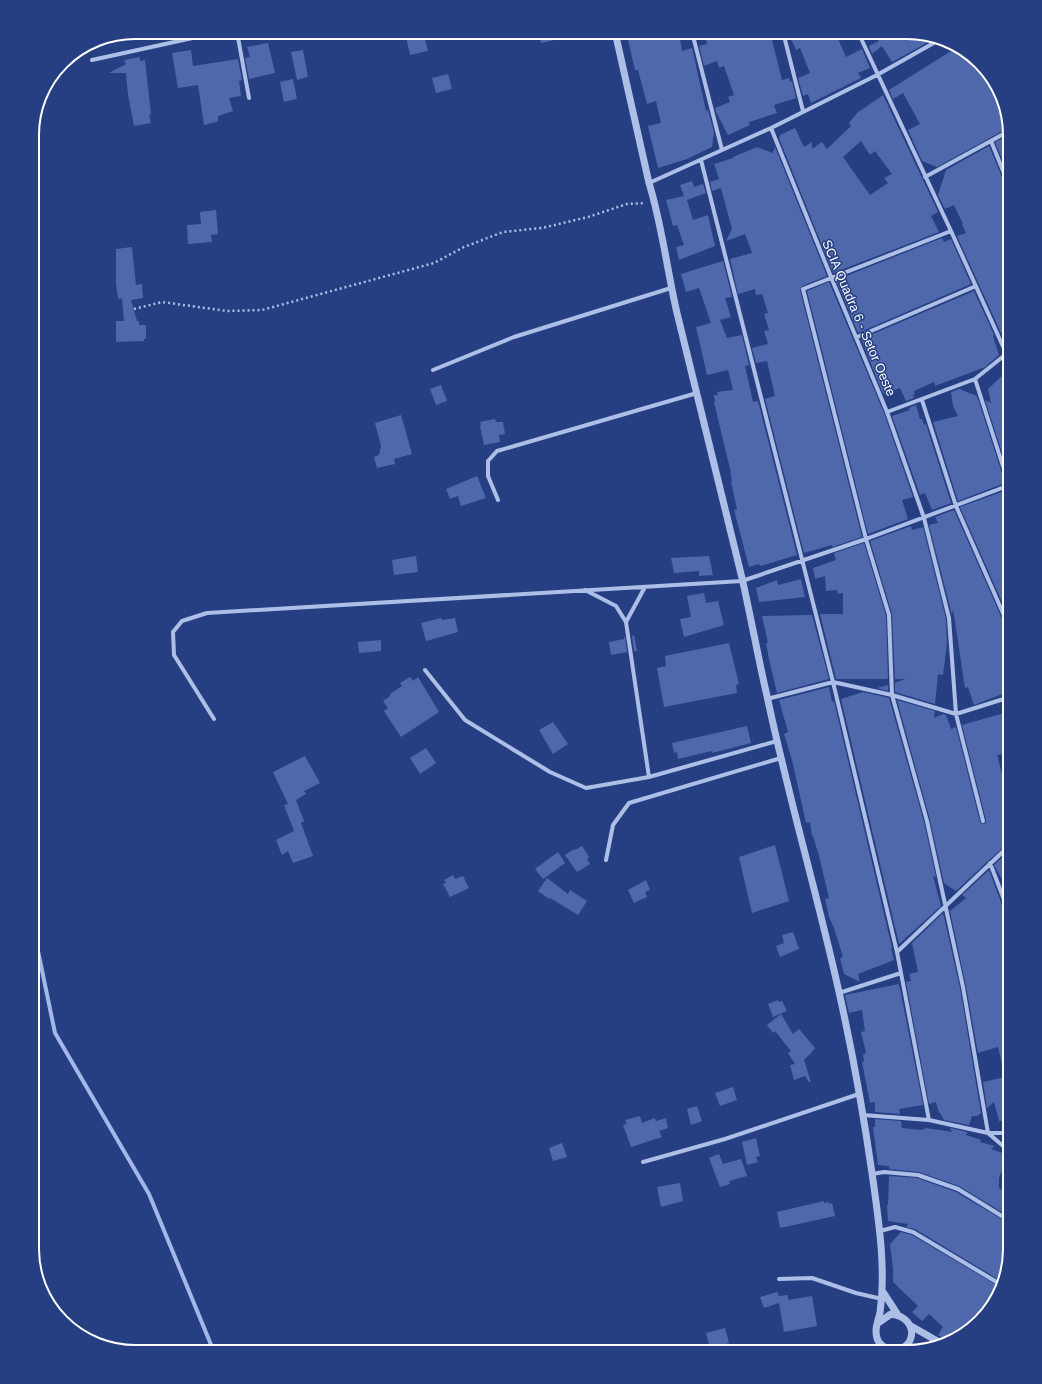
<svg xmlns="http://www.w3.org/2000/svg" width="1042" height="1384" viewBox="0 0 1042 1384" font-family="Helvetica,sans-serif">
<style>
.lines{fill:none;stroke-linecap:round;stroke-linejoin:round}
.stream{stroke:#a3b7e8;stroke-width:4}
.building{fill:#4e68ab;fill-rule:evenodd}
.path{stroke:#aebfe7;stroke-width:2.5;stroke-dasharray:2 3;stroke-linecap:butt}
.minor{stroke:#aebfe7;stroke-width:4}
.tertiary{stroke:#aebfe7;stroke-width:7}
.labels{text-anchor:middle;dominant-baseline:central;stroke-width:3;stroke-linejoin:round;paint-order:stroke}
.street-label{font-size:13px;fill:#fff;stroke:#263f83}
.rim{fill:none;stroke:#fff;stroke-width:2}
</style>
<rect width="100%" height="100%" fill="#263f83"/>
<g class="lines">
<path class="stream" d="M32,922L55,1033L149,1194L214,1352"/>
</g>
<path class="building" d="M405,32H423L428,51L410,55Z
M538,32H571L572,36L541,43Z
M631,32H679L682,51L692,48L706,111L708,110L714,132L712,147L687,159L658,168L648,126L661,123L656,101L647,104L638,70H635L627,35L631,34Z
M704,32H770L782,80L789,78L790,82L792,81L796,98L774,105L777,113L749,122L750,125L728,135L716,112V113L715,108L730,102L728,97L734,95L724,66L719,68L717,61L704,66L699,46L707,44Z
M788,32H835L846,57L862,49L870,68L858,73L861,78L811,103L808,94L803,96L798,78L810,73L800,48L796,50Z
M889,32H913L934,39L892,62L882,46L872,54L869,46L879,41L878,40Z
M268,43L275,73L249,79L245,58L250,57L247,47Z
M959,46L993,78L1008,128L937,167L922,161L908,130L920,124L903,93L893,99L889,90Z
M191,50L193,66L238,59L242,80L239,81L241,96L229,98L233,111L218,116V121L216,122L204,125L198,85L178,88L172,53Z
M303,50L308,77L297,80L291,52Z
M140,57V61L145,60L151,114L149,115L151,123L134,126L128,95L126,73H109L126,64L124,60Z
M448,74L452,89L436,93L432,78Z
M293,79L297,99L284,102L280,82Z
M883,95L938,212L931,216L939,232L833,273L779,138L780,135L795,128L804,147L812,142V149L822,142L827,149L851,126L849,123L857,113ZM861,141L870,155L875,151L892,174L884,178L888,183L870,195L843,157Z
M1010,135V179L995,142Z
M989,146L1007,189L1010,191V330L1001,333L957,236L966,233L962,224H963L954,205L945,209L938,195L946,170Z
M757,147L773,153L775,147L827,276L802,286L800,290L862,537L832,547V545L804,553L765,399L775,396L767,361L756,363L752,348L768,344L764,331L769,330L764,314L768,313L762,294L756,295L755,289L738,294L730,259L752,253L745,234L726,241L732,229L721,188L712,191L710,182L719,179L714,164L733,158V157Z
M692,181L694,187L703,184L706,193L687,200L693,220L708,215L715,246L679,260L676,247L684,245L677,225L673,226L666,200L684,196L680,185Z
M216,210L218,234L211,235L212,242L188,244L187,225L201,224L200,212Z
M942,238L944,242L951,239L971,284L858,333L836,280Z
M132,247L136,285L142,284L143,298L131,300L137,321H139V325H146V339H144V341L116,342V321H124L122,298L118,299L116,283V249Z
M723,261L732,297L725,298L731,317L720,320L727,338L742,335L749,365L745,366L753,402L758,401L797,555L760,566L759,564L749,567L734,510L737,509L731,482H732L730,469L714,402H715L714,395H718L717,392L733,390L728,370L707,375L696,327L711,323L699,288L686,292L681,274Z
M829,282L884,413L913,497L902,500L908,519L868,534L807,291Z
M974,291L994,335L993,336L999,355L985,367L935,386L934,382L914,391L915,394L913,395L914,398L906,401L900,388L883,394L861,339Z
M1005,373L1006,378L1010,377V477L985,400L991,403L988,389Z
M441,385L447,401L436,405L430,389Z
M959,389L977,396L1005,483L958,501L933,422L958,416L953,406L951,392Z
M916,405L920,419H922L924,425L926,424L951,503L932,510L925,493L920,495L892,416L910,410L909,408Z
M401,415L412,454L394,459L395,464L377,468L374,457L379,455L381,446L375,423Z
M495,419L496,422H503L505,434L499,435L500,442L484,445L480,426L481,425L480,422Z
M477,476L486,498L461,506L458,496L450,499L446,489Z
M1007,490L1010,491V620L960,507Z
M954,510L1007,630L1010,632V668L1005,669L1010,682V691L974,705L968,687L965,688L953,609L952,615L929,525L938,523L935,517Z
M911,526L912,530L923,527L946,619L947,644L943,675L938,674L935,704L895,692V683L905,679H895L892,614L870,541Z
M864,543L886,616L888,679H836L820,614H843V593L838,594L837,590L826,591L825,576L815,579L813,568L836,560L834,553Z
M416,556L418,572L394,575L392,560Z
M709,556L713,575L699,576V571L674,573L671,558Z
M801,579L805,597L759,602L756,588L777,580L778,585Z
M704,593L706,603L718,601L724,625L684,637L680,619L691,617L687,596Z
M807,615H812L829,679L777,693L769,659L766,643H768L762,616Z
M441,618L442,620L455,618L458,632L426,641L421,623Z
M634,635L637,651H634L632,636Z
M624,637H625L627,652L611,655L609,642L624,639Z
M381,640V651L359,653L358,642Z
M729,643L739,684L736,685L737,693L664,707L657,668L666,666L665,656Z
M410,677L413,681L418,677L439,712L401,737L384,711L388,708L383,701L390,696V694L402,686L400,683Z
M888,685V691L877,688Z
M829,687L832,702L834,701L892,948L891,949L894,960L858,974L860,982L844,974L840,958L843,957L834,928L829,917L825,899L829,898L819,856L813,836H812L810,822L806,823L792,760L784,734L788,732L779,700Z
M863,692L889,698L924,822L936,877L933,876L941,906L899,944L841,699Z
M897,700L935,711L934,718L943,714L946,715L951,729L956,727L980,822L982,824L986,823V820L962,725L1008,712L1010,719V753L997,755L1003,777L1010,775V787L1006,788L1010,802V842L988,861L956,891L944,883L930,820Z
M553,722L568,744L553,754L539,730Z
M747,726L751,743L712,753V751L678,759L677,752L674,753L672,743Z
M426,748L436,763L420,774L410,758Z
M305,756L320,783L304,791L306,794L296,800L304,821L301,823L313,856L293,863L288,851L282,855L276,840L294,831L284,805L288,804L273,772Z
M775,845L789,901L752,913L739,857Z
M582,846L589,857L587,859L590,864L577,872L565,855L574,849L575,850Z
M1010,850V894L994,865Z
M558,852L565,863L543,879L535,869Z
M989,870L1001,902L1010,934V1120L999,1121L994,1102L987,1108L983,1082L1005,1077L998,1047L978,1053L966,986L950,911L966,898L962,895Z
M453,875L455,879L463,876L469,888L450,897L443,884L446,883L444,880Z
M547,878L568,894L570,890L587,901L578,915L550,898L549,899L538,891Z
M646,880L650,890L645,892L647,897L634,903L628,890Z
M943,913L960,988L981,1113L977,1116H972L969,1125L944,1120L938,1110L936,1102L929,1104L906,982L911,981L909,974L918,972L912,943Z
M793,932L799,949L780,957L776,946L784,943L782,935Z
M899,984L923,1105L899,1109L900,1114L875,1112V1102L870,1103L862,1062L864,1061L863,1055L866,1053L861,1032L865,1031L862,1010L849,1013L845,995Z
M778,1000L779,1002L782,1001L787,1011L773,1017L768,1004Z
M781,1014L793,1034L799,1029L815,1048L812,1052L804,1060L811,1082H809L805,1076L794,1080L790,1065L795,1064L788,1053L791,1051L775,1031L773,1033L767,1025Z
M733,1087L737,1100L720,1106L715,1093Z
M697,1106L702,1121L691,1125L687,1109Z
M640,1116L642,1123L655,1118L656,1121L666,1118L668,1128L659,1131L662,1137L631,1147L623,1125L627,1124L625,1120Z
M875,1119L901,1121L902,1128L922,1130L926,1128L952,1132L950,1128L967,1132L966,1135L981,1140L980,1142L995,1146L991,1149L1008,1155L999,1178V1188L1010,1194V1217L959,1186L919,1172L889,1169V1166L878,1165L873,1127H875Z
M756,1138L760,1156L756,1157L758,1162L747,1165L742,1142Z
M562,1143L567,1157L553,1161L549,1148Z
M719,1154L723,1164L741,1159L747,1176L729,1181L730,1184L720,1187L709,1158Z
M889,1176L917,1178L956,1192L1010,1224V1249L1001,1281L915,1229L906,1227L908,1224L888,1221L887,1205H888Z
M680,1183L683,1201L661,1207L657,1187Z
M824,1201V1203L829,1202V1204L832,1203L835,1216L780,1228L777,1212Z
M901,1232L912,1235L1000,1287L996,1300L964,1335L946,1340L938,1335L943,1327L929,1314L922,1321L912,1312L918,1306L893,1282V1269L890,1244Z
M777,1292L779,1296L788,1295V1300L812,1296L817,1326L784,1332L779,1303L764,1308L760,1297Z
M725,1328L729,1343L710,1348L706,1333Z"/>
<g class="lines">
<path class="path" d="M134,309L162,302L227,311L262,310L434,263L464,247L503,232L542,228L588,217L627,204L645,203"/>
<path class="minor" d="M237,32L249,98
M692,32L722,150
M783,32L803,111
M858,32L951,231L1006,353
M92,60L220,32
M771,128L831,277L887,412L924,518L949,618L956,714L983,821
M991,141L1010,188
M701,160L833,682L897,952L929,1120
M925,177L1009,131
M649,183L771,128L877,75L939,40
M951,231L803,289L866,539L889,615L892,695L927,821L963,987L988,1133L1010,1152
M857,337L976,286
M433,370L514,337L671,288
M975,379L1010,488
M922,400L956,506L1010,629
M887,412L975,379L1010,351
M498,500L488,476V461L497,451L697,393
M645,587L626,622L649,777
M585,590L616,606L626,622
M425,670L465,720L550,772L586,788L649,777L777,741
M767,699L833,682L892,695L956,714L1010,697
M214,719L174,655L173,632L182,621L207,613L742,581L866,539L1010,485
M606,860L613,825L629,803L781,758
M990,863L1010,915
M897,952L1010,845
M839,993L901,973
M863,1115L929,1120L988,1133H1010
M643,1162L725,1139L859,1094
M872,1174L884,1172L918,1175L958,1189L1010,1221
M880,1231L895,1227L913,1232L1000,1284
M779,1279L812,1278L856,1293L882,1299"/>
<path class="tertiary" d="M615,32L649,183C662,225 667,270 677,313C699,402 721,490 742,578C751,618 758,657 767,696C788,796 817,893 839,992C853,1054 864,1117 873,1180C879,1223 886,1269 880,1312C879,1318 876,1325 876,1331C876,1341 881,1347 890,1349C915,1354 922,1318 891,1314L878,1323
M883,1292L898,1315
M911,1326L939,1342
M906,1346L913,1350"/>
</g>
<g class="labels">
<g class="street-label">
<text transform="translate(859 318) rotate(67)">SCIA Quadra 6 - Setor Oeste</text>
</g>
</g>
<path d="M0 0H1042V1384H0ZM135 39H907A96 96 0 0 1 1003 135V1249A96 96 0 0 1 907 1345H135A96 96 0 0 1 39 1249V135A96 96 0 0 1 135 39Z" fill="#263f83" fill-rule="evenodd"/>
<path class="rim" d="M135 39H907A96 96 0 0 1 1003 135V1249A96 96 0 0 1 907 1345H135A96 96 0 0 1 39 1249V135A96 96 0 0 1 135 39Z"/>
</svg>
